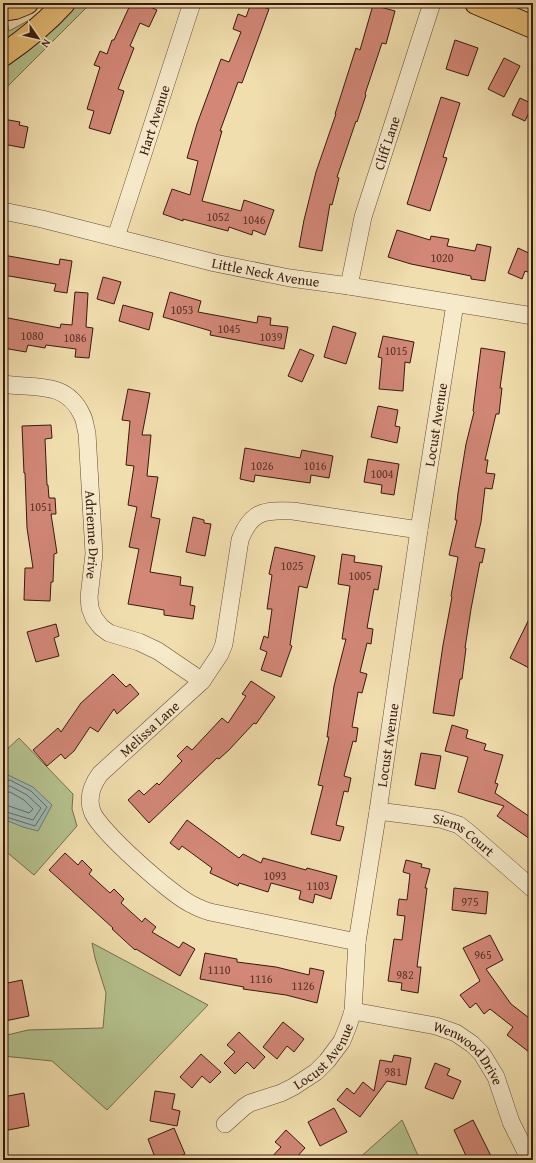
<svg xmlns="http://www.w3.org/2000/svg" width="536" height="1163" viewBox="0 0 536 1163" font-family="'Gentium Book Plus',serif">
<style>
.green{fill:#b5c28e;stroke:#766e4e}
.water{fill:#9ebab4;stroke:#757a72}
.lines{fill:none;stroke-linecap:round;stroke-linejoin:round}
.shore{stroke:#6b6a61;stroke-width:1}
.building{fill:#d28777;stroke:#38190e}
.street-casing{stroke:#664a36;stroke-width:18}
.primary-casing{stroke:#38190e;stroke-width:24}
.highway-casing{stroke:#38190e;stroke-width:24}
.street{stroke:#f6eaca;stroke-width:17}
.primary{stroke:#e8bf77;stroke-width:22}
.highway{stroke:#e8bf77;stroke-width:22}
.labels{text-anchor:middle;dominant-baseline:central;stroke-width:3;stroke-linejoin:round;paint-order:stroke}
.number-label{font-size:12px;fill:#5e3428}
.street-label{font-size:14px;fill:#38190e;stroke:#f6eaca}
</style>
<rect width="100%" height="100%" fill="#f1deae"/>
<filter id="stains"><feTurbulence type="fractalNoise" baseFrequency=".005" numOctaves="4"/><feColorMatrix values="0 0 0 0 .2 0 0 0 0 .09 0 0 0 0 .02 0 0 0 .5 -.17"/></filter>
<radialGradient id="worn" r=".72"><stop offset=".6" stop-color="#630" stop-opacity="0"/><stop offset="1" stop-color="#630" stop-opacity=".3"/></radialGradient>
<path class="green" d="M77,3H91L3,91V66L60,21Z
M31,19L35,25L3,47V21H7L9,31Z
M19,738L73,794L72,809L77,826L34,875L3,849V753Z
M92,943L208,1005L107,1110L52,1061L3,1056V1036L28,1030L103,1028L106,993L95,958Z
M402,1120L420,1160H357Z"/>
<path class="water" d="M8,775L33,787L52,805L38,831L23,827L3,819V779Z"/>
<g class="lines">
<path class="shore" d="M3,782L10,780L31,791L47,807L35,826L3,816
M3,787L10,786L27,795L41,808L33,820L3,811
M3,793L10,792L24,800L33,809L29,813L9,806L3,805"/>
</g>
<path class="building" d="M131,3H141L157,10L149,27L140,23L130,46L134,48L118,89L124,91L110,134L89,128L94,111L87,109L100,67L94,65L100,51L107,54L112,40H114Z
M251,3L269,9L242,83L238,82L220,131H222L202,201L241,211L244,200L274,210L265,235L253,230L252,235L229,227L228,231L183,219V221L163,214L172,189L190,195L198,161L187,158L197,124L221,59L229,62L241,32L233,29L238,14L246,17Z
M373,5L395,11L386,44L382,43L365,94L366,95L357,122L356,121L337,177L339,178L332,205L330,204L322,251L299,247L304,220L316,172L336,114H335L356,48L360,50Z
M455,40L478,48L468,76L446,69Z
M504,58L520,66L504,97L488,89Z
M441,97L460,103L443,157L447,158L430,211L407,204Z
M520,98L533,104L525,121L512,115Z
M3,119L20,122L19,125L28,127L24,148L3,144Z
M397,230L430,240L431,236L449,239L447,246L475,251L477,244L491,247L485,281L471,279V276L411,264L388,257Z
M518,248L533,255V274L525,271L522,279L508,273Z
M3,255L59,265L60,259L72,261L67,293L54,291L56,284L3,275Z
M103,277L121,282L114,304L97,299Z
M75,292L88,293L86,327L93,328L89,358L75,357L76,349L46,345L45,348L28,345L26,352L3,348V317L60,328L61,324L72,325Z
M170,292L201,301L198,312L257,323L258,316L271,318L270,325L288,327L284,349L210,335L211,331L163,317Z
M123,305L153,313L149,330L119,321Z
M333,326L356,333L346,364L324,357Z
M383,336L414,342L410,363L405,362L403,391L379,389L382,358L378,357Z
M481,348L505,352L500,388H502L499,414H496L485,460H488L486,473L495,474L492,489L485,488L481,522L475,547L485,549L482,563L480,562L471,609L465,648H466L462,679H460L454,716L433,713L443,645L452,597L451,596L458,557L449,555L457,520H455L458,493L466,444L474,412L473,411Z
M300,349L314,355L302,382L288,376Z
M128,389L150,393L142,435H151L147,476L158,477L151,517L160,519L150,572L181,577L180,585L193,587L190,605L195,606L193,619L164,615V610L128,604L139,549L129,547L137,507L128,505L134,466L126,465L130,421L122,420Z
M378,406L398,410L395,426L400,427L397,443L371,437Z
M51,425L52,438L45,439L47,485H48L49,498H55L56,514H51L57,553L54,554L53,582H51L50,601L24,600L25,568H33L27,528L25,473H24L22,426Z
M245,448L300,458L302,450L333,456L329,478L311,475L310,483L255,475L254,482L240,479Z
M368,459L399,464L394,495L381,493L382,485L364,482Z
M193,517L204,520V523L211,524L205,556L186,552Z
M275,547L315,556L307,588L299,586L290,645L292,646L281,677L261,670L267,652L260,649L264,636L268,638L272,609H267L272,575L269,574Z
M342,554L355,556L354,562L382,566L378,590L374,589L367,628L373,629L371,644L367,643L360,672L367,674L362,693L358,692L352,727L358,728L356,742L353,741L344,776L351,778L348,792L344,791L336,825L344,827L340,841L311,834L323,786L318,785L329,737H327L334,686L346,639H342L350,586L338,584Z
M533,611V670L510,658Z
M56,624L59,636L54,638L59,656L36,662L27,632Z
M113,674L126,687L130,684L139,694L117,714L114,709L98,732L90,727L74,751L65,759L61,754L47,766L33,750L58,728L61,732L81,703Z
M251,681L275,697L256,724L254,723L229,750L219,759L217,758L149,823L128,800L139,790L144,795L157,783L159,785L182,761L177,756L187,746L192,750L222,718L228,723L246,696L242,694Z
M452,725L468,730L466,738L486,744L484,750L503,755L495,783L498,784L495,793L533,819V841L497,816L504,806L458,792L468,757L445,751Z
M421,753L441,756L435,789L415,785Z
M187,820L239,858L243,854L261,863L263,858L306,870L307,868L337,876L331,899L315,894L313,903L299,899L301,891L271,883L268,892L239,883L238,886L210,873L212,868L182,846L179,850L170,843Z
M65,853L78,865L82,860L92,870L89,874L110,893L114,889L124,899L121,903L142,922L145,918L156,927L152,932L179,948L183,942L195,949L180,976L136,949L135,950L112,929L113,928L49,870Z
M406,860L422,864L421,867L430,869L425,888H427L417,967H421L418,993L401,990L402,983L388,981L394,939L402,940L405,916L397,915L399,899L407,900L410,874L403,872Z
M454,888L488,892L486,914L452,910Z
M490,935L503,960L486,969L511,1004L533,1021V1055L507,1035L513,1027L490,1009L484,1014L476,1003L470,1008L460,995L480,981L463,948Z
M205,953L237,959V962L276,967L309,975L310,968L324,971L317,1003L286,995L243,989L244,987L200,979Z
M22,980L29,1016L5,1021L3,1010V984Z
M283,1022L304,1039L294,1052L287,1046L277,1059L263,1047Z
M239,1032L265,1057L254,1069L247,1062L235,1074L224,1063L235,1052L227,1045Z
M201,1054L221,1072L210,1083L202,1076L192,1088L180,1077Z
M394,1055L411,1058L406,1085L387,1081L360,1117L337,1100L347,1088L354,1094L363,1082L374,1091L380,1060L392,1062Z
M435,1063L450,1069L447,1075L461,1081L453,1099L425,1088Z
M155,1091L175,1094L172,1109L180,1111L177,1126L150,1121Z
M24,1093L29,1126L3,1131V1097Z
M334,1108L347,1132L320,1146L308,1122Z
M473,1120L493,1160H468L454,1130Z
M174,1128L185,1154L170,1160H156L148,1139Z
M286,1130L305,1148L294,1160H269L281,1147L275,1142Z"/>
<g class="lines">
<defs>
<g id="street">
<path id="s1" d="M3,211L42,219L215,263L290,278L349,286L533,316"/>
<path id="s2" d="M116,237L192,3"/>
<path id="s3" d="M349,286L363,217L432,3"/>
<path id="s4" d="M3,384C34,389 66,380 82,415C85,420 85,427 87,433L94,554L89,597L90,608L94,618L101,627L109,633L139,642L158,651L202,681"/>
<path id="s5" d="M378,811L440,819L459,825L469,833L533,889"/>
<path id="s6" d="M357,942L210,912C204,910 198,908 193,905C174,897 97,829 92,811C87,797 92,785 100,774L202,681L220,654L224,644L240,540C251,511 264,510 293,511L419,530"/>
<path id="s7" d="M353,1011L436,1026L456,1033L472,1044L482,1054L496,1077L511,1122L530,1160"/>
<path id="s8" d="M225,1124L244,1107L250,1103L281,1093L293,1087L316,1072L327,1061L342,1041L348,1026L353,1011L357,942L378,811L419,530L455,304"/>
</g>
<path id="primary" d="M476,3L533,27"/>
<path id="highway" d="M3,10L15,8L27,3
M3,55C25,40 46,23 64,3"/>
</defs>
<use href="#street" class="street-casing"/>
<use href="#primary" class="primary-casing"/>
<use href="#highway" class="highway-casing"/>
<use href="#street" class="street"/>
<use href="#primary" class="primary"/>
<use href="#highway" class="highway"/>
</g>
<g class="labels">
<g class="number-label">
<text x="218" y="216">1052</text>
<text x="254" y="219">1046</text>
<text x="442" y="257">1020</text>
<text x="182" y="309">1053</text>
<text x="229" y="328">1045</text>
<text x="32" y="335">1080</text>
<text x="271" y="336">1039</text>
<text x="75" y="337">1086</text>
<text x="396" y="350">1015</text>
<text x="262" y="465">1026</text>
<text x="315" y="465">1016</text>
<text x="382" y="473">1004</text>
<text x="41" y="506">1051</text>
<text x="292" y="565">1025</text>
<text x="360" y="575">1005</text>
<text x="275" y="875">1093</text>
<text x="318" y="885">1103</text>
<text x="470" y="901">975</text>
<text x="483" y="954">965</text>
<text x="219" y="969">1110</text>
<text x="405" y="974">982</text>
<text x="261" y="978">1116</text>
<text x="303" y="985">1126</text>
<text x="393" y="1071">981</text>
</g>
<g class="street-label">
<text stroke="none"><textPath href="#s2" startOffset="123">Hart Avenue</textPath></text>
<text stroke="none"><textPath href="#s3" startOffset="148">Cliff Lane</textPath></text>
<text stroke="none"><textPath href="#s1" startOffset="270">Little Neck Avenue</textPath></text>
<text stroke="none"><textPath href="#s8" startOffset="771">Locust Avenue</textPath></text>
<text stroke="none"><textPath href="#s4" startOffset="211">Adrienne Drive</textPath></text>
<text stroke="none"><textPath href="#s6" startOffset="414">Melissa Lane</textPath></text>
<text stroke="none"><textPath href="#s8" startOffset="447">Locust Avenue</textPath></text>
<text stroke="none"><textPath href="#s5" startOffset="91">Siems Court</textPath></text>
<text stroke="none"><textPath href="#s8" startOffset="123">Locust Avenue</textPath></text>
<text stroke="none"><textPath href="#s7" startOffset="128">Wenwood Drive</textPath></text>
</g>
</g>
<rect width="536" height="1163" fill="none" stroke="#f1deae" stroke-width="16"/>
<rect x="4" y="4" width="528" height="1155" fill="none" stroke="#38190e" stroke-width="2"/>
<rect x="8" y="8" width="520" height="1147" fill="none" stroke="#38190e"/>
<g transform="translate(38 38) rotate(124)" stroke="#f6eaca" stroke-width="3" paint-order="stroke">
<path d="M0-3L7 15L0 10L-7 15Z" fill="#38190e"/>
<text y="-6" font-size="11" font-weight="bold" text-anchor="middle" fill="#38190e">N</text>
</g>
<rect width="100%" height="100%" filter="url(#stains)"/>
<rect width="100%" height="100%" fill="url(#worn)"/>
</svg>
